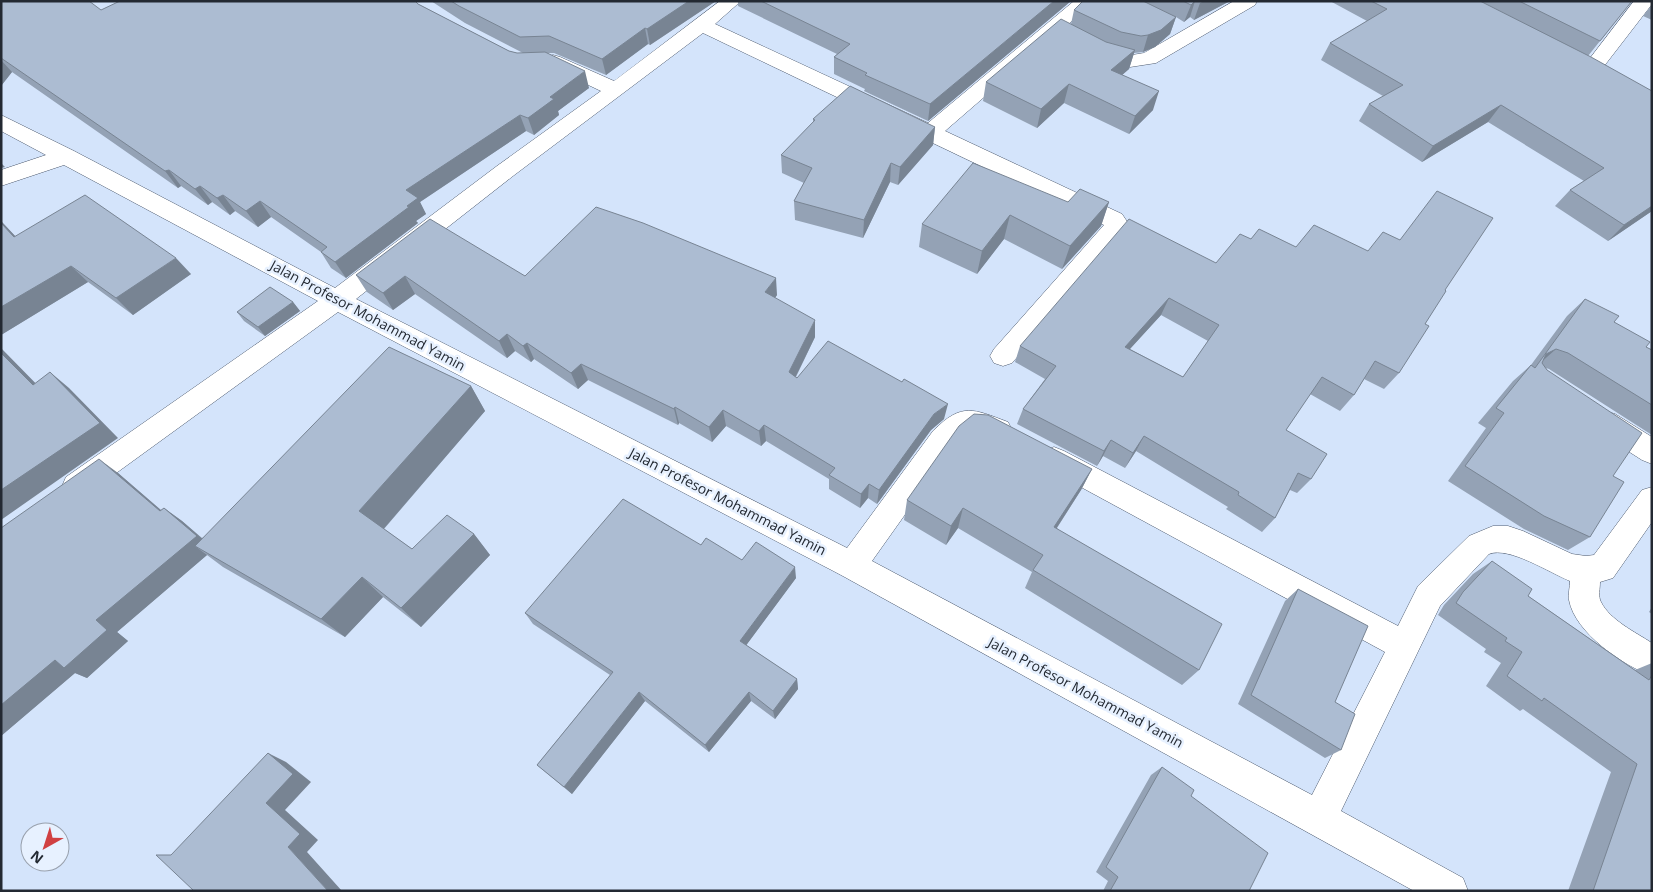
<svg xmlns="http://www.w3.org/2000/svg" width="1653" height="892" viewBox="0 0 1653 892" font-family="'Open Sans',sans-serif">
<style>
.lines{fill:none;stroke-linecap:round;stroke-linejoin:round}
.minor-casing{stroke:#4e5b6f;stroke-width:1}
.minor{fill:#fff;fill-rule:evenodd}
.wall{fill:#94a2b5;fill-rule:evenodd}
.shaded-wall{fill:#788493}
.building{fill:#acbcd2;stroke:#788493;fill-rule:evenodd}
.labels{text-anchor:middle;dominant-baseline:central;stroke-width:5;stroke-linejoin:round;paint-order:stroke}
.street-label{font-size:14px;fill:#232932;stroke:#e7f1ff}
</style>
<rect width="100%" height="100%" fill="#d4e4fb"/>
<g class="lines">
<defs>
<path id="minor" d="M720,1H741L715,24L928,123L1074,1H1095L945,131L1122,214L1128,223L1127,227L1012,363L1003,366L994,363L990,356L994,349L1104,225L703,33L513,176L356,299L847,548L933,431C962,402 973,409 1008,422L1012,430L1008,438C989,444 976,427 964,435C960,438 956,443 953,447L872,561L1312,795L1385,652L1044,467L1040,459L1044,451L1054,447L1064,451L1398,626L1418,586L1469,536L1493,526H1508L1523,531L1572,554L1586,556L1594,555L1642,490L1652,487V522L1613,578L1600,582C1600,588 1598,597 1601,602C1610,620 1635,632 1652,643V676C1623,665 1575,633 1569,600C1568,594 1570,587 1570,581C1550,573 1509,546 1489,554L1440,606L1341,811L1463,878L1468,891H1414L841,575L338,312L86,495L76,498L66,495L62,486L66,477L318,301L64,165L1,186V170L46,155L1,131V115L74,151L335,288L497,166L601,91L546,65L543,61L546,57L553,55L560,57L614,81Z
M1234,1H1257L1255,5L1156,63L1130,67L1091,53L1088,49L1091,45L1098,43L1132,55L1144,53Z
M1634,1H1652V4L1598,74L1591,76L1584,74L1581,70L1584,66Z
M1605,411L1615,414L1652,437V464L1642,460L1595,430L1591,422L1595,414Z"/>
</defs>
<use href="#minor" class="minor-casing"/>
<use href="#minor" class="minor"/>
</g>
<path class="wall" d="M1,1L101,10L418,4L509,51L517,53H523L465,23L431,1H716L650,45L648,44L606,75L554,53H548L589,88L558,111L559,115L534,135L526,131L420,202L426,214L416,221L418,223L346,278L331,268L321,252L271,217L258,227L235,211L230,215L212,202L208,205L181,186L178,188L12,72L1,86Z
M738,1H1071L928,121L864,91L865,89L834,74V57L837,54L738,6Z
M1143,1H1230L1194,20L1190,17L1184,22L1176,17L1170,34L1155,47L1143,52L1134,53L1129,69L1122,75L1153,110L1129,134L1064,103L1037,128L983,101L986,82L1071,24L1074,10Z
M1330,1H1632L1588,56L1652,211L1608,241L1555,206L1570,190L1584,181L1488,122L1422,162L1359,121L1369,104L1383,96L1321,60L1330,43L1367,21Z
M1652,5V20L1643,16Z
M813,119L935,127L933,145L898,185L890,182L863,238L795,220L794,201L804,183L782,173L781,155L813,123Z
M1068,202H1109L1101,226L1062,269L1004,239L977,274L919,247L922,224Z
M1,221L15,236L191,274L133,315L88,282L1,335Z
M1251,239L1296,247L1445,290L1425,324L1399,373L1384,389L1364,379L1354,395L1340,411L1310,394L1286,430L1311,479L1297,493L1290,490L1275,518L1262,532L1226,509L1228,507L1136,451L1125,468L1103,456L1097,466L1017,424L1023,409L1045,379L1015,362L1020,346L1216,263ZM1161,315L1208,341L1183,377L1130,349Z
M356,275L525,276L777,295L775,298L815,337L796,377L944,419L931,430L877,504L868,498L860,508L829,489V479L766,441L761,446L726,426L712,442L679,423L678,425L588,380L578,389L534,359L531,362L515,351L507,358L415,294L393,310L367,292Z
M1585,299L1614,322L1646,347L1652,350V435L1549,369L1546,368L1613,476L1590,537L1568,550L1524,529L1448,481L1486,428L1478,423L1513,381L1531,365L1567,316Z
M293,302L300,311L265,336L244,321L237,312Z
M471,386L485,411L384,529L412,549L474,534L490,555L421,627L383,597L345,637L223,567L207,555L117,632L128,641L87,678L75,673L1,736V528L118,473L161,510L164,508L182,521L202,538Z
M1092,469L1081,490L1057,528L1199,670L1182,685L1025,588L1032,572L958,528L946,545L904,520L907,500Z
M701,545L742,560L796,578L746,645L797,679L798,689L775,719L751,701L709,752L645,701L572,794L537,765L610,675L533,624L525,613Z
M1492,561L1528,596L1635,670L1652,663V891H1568L1611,772L1523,709L1520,711L1486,686L1501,663L1484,652L1486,649L1438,615L1444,605L1473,574Z
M1298,589L1335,702L1341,750L1325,758L1238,704L1285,601Z
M1652,607V614L1649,612Z
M1162,767L1191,796L1249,891H1103L1108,881L1096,872L1151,775Z"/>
<path class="shaded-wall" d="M689,1H716L650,45L647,29Z
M1054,1H1071L928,121L930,104Z
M1195,1L1190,17L1184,22L1191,5Z
M1204,1H1230L1194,20L1200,3Z
M1176,17L1170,34L1155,47L1143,52L1148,35Z
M645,28L648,44L606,75L602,59Z
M1135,50L1129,69L1106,89L1111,70Z
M1,60L12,72L1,86Z
M585,71L589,88L558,111L559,115L534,135L528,118L550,97Z
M1069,84L1064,103L1037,128L1041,109Z
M1159,91L1153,110L1129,134L1135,116Z
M1501,105L1488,122L1422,162L1433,146Z
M520,115L526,131L420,202L426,214L416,221L418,223L346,278L335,262L407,206L406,190Z
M935,127L933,145L898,185L900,167Z
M1,163L5,167L1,168Z
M891,163L890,182L863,238L864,220Z
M169,170L181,186L178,188L165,171Z
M200,186L212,202L208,205L195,189Z
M223,195L235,211L230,215L217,198Z
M260,201L271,217L258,227L246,211Z
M1109,202L1101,226L1062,269L1070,246Z
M1652,206V211L1608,241L1624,225Z
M1010,215L1004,239L977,274L982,251Z
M1,221L32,254L14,237L1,223Z
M176,258L191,274L133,315L116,298Z
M71,266L88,282L1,335V307Z
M405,276L415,294L393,310L383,293Z
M776,278L777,295L767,309L765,292Z
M1169,298L1161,315L1117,363L1125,347Z
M293,302L300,311L265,336L258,327Z
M815,320V337L790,388L789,372Z
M507,334L515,351L507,358L499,341Z
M527,343L534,359L531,362L523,346Z
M1,348L52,400L33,385L1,353Z
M1556,349L1538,365L1546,354Z
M581,364L588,380L578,389L571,373Z
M50,372L69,388L118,438L1,520V490Z
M471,386L485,411L380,533L359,511Z
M948,404L944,419L931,430L877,504L879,490L934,414Z
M675,407L679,423L678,425L674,409Z
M723,410L726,426L712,442L709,427Z
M764,425L766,441L761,446L759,431Z
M1144,436L1136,451L1125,468L1133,453Z
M1111,440L1103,456L1097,466L1104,451Z
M99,459L118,473L178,525L160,511Z
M1092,469L1081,490L1045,546L1054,527Z
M869,484L868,498L860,508L861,494Z
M164,508L182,521L214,549L195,546L207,555L117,632L128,641L87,678L75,673L1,736V705Z
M963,508L958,528L946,545L951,526Z
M474,534L490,555L421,627L401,608Z
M795,567L796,578L742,651L740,641Z
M362,577L383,597L345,637L321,619Z
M797,679L798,689L775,719L773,711Z
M639,692L645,701L572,794L564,787Z
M749,692L751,701L709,752L705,745Z
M268,753L286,762L311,782L285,810L318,840L307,852L342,891H328L288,847L266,803Z"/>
<path class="building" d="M1,1H89L101,10L120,1H415L418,4L509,51L517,53L545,52L585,71L550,97L554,99L528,118L520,115L406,190L418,198L407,206L409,207L335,262L321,252L327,247L260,201L246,211L223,195L217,198L200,186L195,189L169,170L165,171L1,58Z
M451,1H689L647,29L645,28L602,59L549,36L520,37L459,6Z
M761,1H1054L930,104L865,75L867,73L834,57L850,44Z
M1083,1H1143L1176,17L1161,30L1148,35L1141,36L1121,32L1074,10Z
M1183,1H1195L1191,5Z
M1371,1H1480L1591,57L1652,91V206L1624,225L1570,190L1604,168L1501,105L1433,146L1369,104L1403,85L1330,43L1387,9Z
M1519,1H1632L1600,41Z
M1061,19L1106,42L1135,50L1111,70L1159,91L1135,116L1069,84L1041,109L986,82Z
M850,86L935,127L900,167L891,163L864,220L794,201L812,168L781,155L815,120L813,119Z
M973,163L1068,202L1080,189L1109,202L1070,246L1010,215L982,251L922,224Z
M1437,191L1493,218L1445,290L1446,291L1425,324L1429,326L1399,373L1375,361L1354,395L1322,377L1286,430L1327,454L1311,479L1298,473L1275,518L1238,495L1239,492L1144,436L1133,453L1111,440L1104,451L1023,409L1056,366L1020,346L1129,219L1216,263L1240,234L1251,239L1259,229L1296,247L1314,225L1368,251L1383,232L1400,240ZM1169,298L1219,325L1183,377L1125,347Z
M85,195L176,258L116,298L71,266L1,307V223L14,237Z
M596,207L643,223L776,278L765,292L815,320L789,372L797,378L828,341L902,382L904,379L948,404L934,414L879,490L869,484L861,494L829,475L835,468L764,425L759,431L723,410L709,427L675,407L674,409L581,364L571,373L527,343L523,346L507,334L499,341L405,276L383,293L356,275L430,219L525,276Z
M270,287L293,302L258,327L237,312Z
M1585,299L1619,316L1614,322L1650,342L1646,347L1652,350V405L1568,353L1556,349L1546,354L1542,363L1547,370L1642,433L1613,476L1624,482L1590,537L1544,516L1465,466L1504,413L1496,408L1531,365L1535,368Z
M389,347L471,386L359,511L412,549L447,515L474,534L401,608L362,577L321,619L195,546Z
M1,353L33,385L50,372L100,423L1,490Z
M974,414L988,415L1092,469L1054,527L1222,624L1199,670L1033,570L1043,555L963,508L951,526L907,500L959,426Z
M99,459L160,511L164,508L197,536L96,620L107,630L64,668L55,660L1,705V528Z
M623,499L701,545L706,538L742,560L756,542L795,567L740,641L797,679L773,711L749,692L705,745L639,692L564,787L537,765L613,672L525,613Z
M1492,561L1532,589L1528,596L1649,680L1652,675V891H1593L1637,764L1544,698L1542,701L1507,676L1522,652L1505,641L1507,638L1456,603L1463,592Z
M1298,589L1368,626L1335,702L1355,714L1341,750L1251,695Z
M268,753L293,774L266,803L300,834L288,847L328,891H194L156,855H171Z
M1162,767L1194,790L1191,796L1268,853L1249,891H1110L1118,877L1106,867Z"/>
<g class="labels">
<g class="street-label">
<text transform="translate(368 315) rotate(28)">Jalan Profesor Mohammad Yamin</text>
<text transform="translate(728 501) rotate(27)">Jalan Profesor Mohammad Yamin</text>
<text transform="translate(1086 692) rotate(28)">Jalan Profesor Mohammad Yamin</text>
</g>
</g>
<rect width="1653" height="892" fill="none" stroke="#232932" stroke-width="5"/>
<g transform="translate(45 847) rotate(219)"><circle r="24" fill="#e7f1ff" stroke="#99a1ad"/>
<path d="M0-4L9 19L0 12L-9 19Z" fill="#d04042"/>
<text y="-8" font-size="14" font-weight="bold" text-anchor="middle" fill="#232932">N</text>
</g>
</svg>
